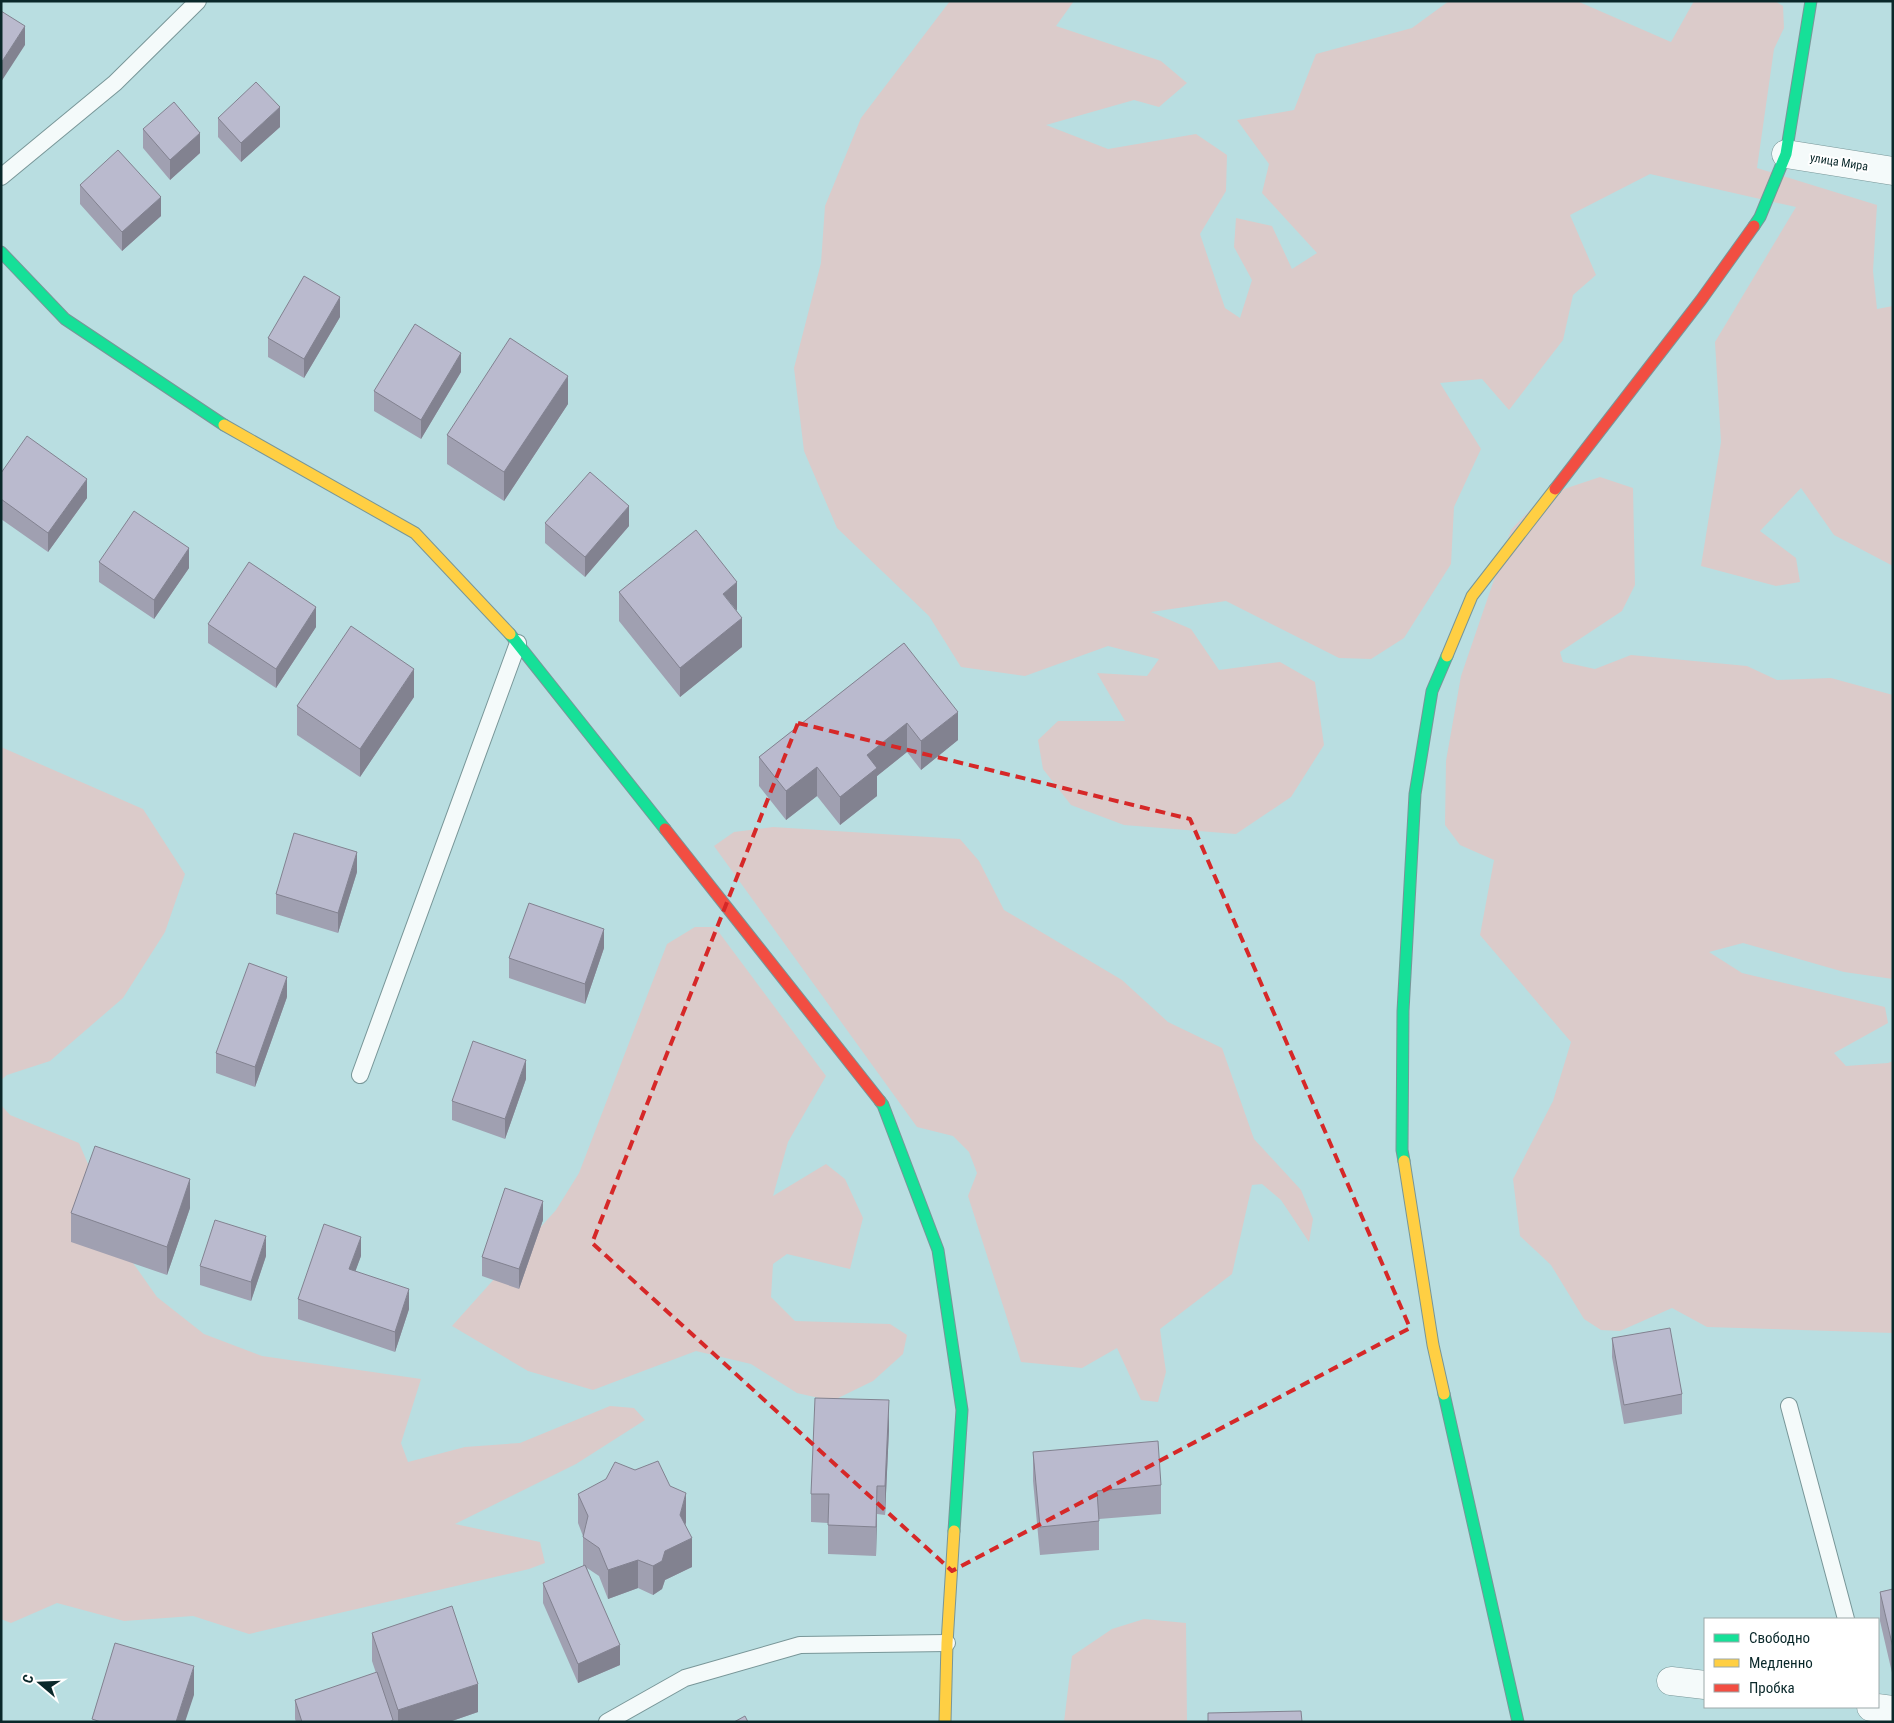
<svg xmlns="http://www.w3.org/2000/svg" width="1894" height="1723" viewBox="0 0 1894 1723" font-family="'Roboto Condensed',sans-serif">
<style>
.green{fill:#dbcbca}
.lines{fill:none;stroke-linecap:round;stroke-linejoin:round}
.lane-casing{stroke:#789698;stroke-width:18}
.street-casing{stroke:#789698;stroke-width:29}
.fast-casing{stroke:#789698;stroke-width:13}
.slow-casing{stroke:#789698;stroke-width:13}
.jam-casing{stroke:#789698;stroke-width:13}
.lane{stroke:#f4fafa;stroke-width:16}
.street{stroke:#f4fafa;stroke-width:28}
.fast{stroke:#16e098;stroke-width:11}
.slow{stroke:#ffcf43;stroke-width:11}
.jam{stroke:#f24e42;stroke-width:11}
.wall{fill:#a0a0b1}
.shaded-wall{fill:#828290}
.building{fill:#babace;stroke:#828290}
.marked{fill:none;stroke:#d62828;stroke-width:4;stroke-dasharray:10 6;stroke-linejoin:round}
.labels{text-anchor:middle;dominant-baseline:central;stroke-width:4;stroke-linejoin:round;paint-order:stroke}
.street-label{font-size:12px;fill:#0a282a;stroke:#fff}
</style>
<rect width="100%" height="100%" fill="#b9dee1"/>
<path class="green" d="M950,1H1074L1056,26L1161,61L1187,83L1159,107L1134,100L1046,125L1108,149L1196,134L1227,155L1226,191L1200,234L1225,308L1240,318L1252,280L1234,247L1236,218L1272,226L1292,269L1317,253L1262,193L1269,164L1237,120L1294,110L1316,54L1412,28L1449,1H1577L1671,42L1694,1H1775L1783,6L1784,28L1774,49L1757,168L1877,205L1873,271L1877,309L1893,306V566L1834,535L1801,488L1760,531L1796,558L1800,582L1776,586L1701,566L1721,442L1715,342L1796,207L1650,174L1570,215L1596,275L1573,295L1563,340L1509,410L1482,379L1440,383L1481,449L1454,507L1451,564L1404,638L1371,659L1339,658L1226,601L1151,612L1191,629L1219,670L1280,662L1315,682L1324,745L1291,797L1236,834L1124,825L1071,805L1043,769L1038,740L1058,721H1125L1097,673L1147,676L1159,659L1108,646L1025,676L961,667L929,616L837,528L804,451L794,368L821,263L825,206L861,118Z
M1600,477L1633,488L1635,585L1622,611L1560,652L1563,662L1595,669L1631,655L1747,666L1777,680L1831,678L1893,695V979L1844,972L1743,943L1709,952L1742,973L1885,1007L1888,1023L1834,1053L1846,1066L1888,1063L1893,1061V1333L1707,1327L1672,1308L1620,1331L1601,1330L1584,1319L1551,1265L1520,1236L1513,1179L1553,1101L1571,1042L1480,935L1494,860L1460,845L1445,825L1446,761L1461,676L1511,530L1543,496Z
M1,747L143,809L185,874L165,932L123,998L50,1061L7,1075L1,1080Z
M773,827L960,839L979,861L1004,910L1122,980L1168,1022L1222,1048L1254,1139L1301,1190L1313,1219L1309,1242L1281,1200L1262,1184L1252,1185L1232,1274L1160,1329L1166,1372L1158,1402L1141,1400L1117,1348L1082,1368L1021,1362L968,1196L977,1173L969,1152L953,1136L917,1127L714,846L734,832Z
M695,927H715L826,1076L788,1142L773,1196L826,1164L845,1179L863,1218L850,1269L787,1254L773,1264L771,1297L795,1321L890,1324L907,1335L903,1354L873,1381L832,1401L797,1393L751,1364L696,1351L593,1390L528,1371L452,1326L556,1210L579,1173L667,944Z
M1,1105L10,1115L79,1143L126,1253L157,1297L204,1334L262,1356L421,1379L401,1443L408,1462L465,1447L520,1443L610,1406L634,1408L645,1420L576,1464L455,1524L540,1542L545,1563L529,1569L249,1634L193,1616L124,1621L57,1603L11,1623L1,1619Z
M1144,1619L1186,1623L1187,1722H1064L1072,1656L1112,1629Z"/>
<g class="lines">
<defs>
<path id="lane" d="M1,177L115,83L198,1
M360,1075L518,643
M1789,1406L1846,1619
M607,1722L685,1678L800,1645L947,1643"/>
<path id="street" d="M1786,154L1893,171
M1671,1681L1705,1685
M1871,1707L1893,1710"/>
<path id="fast" d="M1754,226L1760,217L1786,154L1811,1
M1,252L65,319L224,425
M510,634L665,829
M880,1101L883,1105L938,1250L962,1410L954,1531
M1404,1161L1402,1150L1403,1011L1415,794L1432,691L1447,656
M1444,1394L1518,1722"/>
<path id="slow" d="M224,425L415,533L510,634
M1447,656L1472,596L1555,489
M1404,1161L1433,1345L1444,1394
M945,1722L947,1643L954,1531"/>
<path id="jam" d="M1555,489L1701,300L1754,226
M665,829L880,1101"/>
</defs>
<use href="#lane" class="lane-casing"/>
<use href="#street" class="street-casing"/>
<use href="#fast" class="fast-casing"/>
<use href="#slow" class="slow-casing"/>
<use href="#jam" class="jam-casing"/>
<use href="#lane" class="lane"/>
<use href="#street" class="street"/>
<use href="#fast" class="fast"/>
<use href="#slow" class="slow"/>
<use href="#jam" class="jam"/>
</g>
<path class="wall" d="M218,118L280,127L241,162L218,137Z
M143,129L200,153L170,180L143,148Z
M80,185L161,216L122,251L80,204Z
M340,317L304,378L268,357V338Z
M461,372L421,439L374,411V391Z
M568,404L504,501L447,464V435Z
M1,473L87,498L48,552L1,519Z
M545,523L629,526L585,577L545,543Z
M99,562L189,568L154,619L99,582Z
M619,592L737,611L742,647L680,697L619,621Z
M208,624L316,627L276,688L208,643Z
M904,643L958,740L921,770L907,752L877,776V796L840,825L817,796L786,820L759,786V757Z
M414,697L360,777L297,735V706Z
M357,872L338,933L276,914V894Z
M604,948L585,1004L509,978V958Z
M287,997L255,1087L216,1073V1053Z
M526,1079L505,1139L452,1120V1101Z
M190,1208L167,1275L71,1242V1213Z
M543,1220L519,1289L482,1276V1257Z
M266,1256L251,1301L200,1285V1266Z
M361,1256L355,1271L409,1309L395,1352L298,1319V1299Z
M1612,1338L1682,1394V1414L1624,1424L1612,1357Z
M889,1429L885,1515L877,1514L876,1556L828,1554V1523L811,1522V1494Z
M1033,1452L1161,1485V1514L1099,1519V1550L1040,1555L1033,1481Z
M578,1494L686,1522L685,1526L692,1567L665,1580L662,1589L653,1595L638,1588L608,1599L599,1576L587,1568L620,1665L578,1683L543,1603V1583L583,1566V1536L578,1523Z
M1893,1589V1677L1880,1621V1592Z
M372,1633L478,1712L449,1722H296L295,1719V1700L376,1673L372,1661Z"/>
<path class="shaded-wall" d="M25,26V45L1,82V63Z
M280,107V127L241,162V143Z
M200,133V153L170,180V160Z
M161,197V216L122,251V232Z
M340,297V317L304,378V359Z
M461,353V372L421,439V420Z
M568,376V404L504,501V472Z
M87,479V498L48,552V533Z
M629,506V526L585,577V557Z
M189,548V568L154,619V600Z
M737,582V611L723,594Z
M316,607V627L276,688V669Z
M742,618V647L680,697V668Z
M414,669V697L360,777V749Z
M958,712V740L921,770V741Z
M907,723V752L877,776V796L840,825V797L867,755Z
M817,767V796L786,820V791Z
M357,852V872L338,933V913Z
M604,929V948L585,1004V984Z
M287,977V997L255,1087V1067Z
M526,1060V1079L505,1139V1119Z
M190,1179V1208L167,1275V1247Z
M543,1201V1220L519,1289V1269Z
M266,1236V1256L251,1301V1282Z
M361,1237V1256L349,1289V1269Z
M409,1289V1309L395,1352V1332Z
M889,1400V1429L885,1515V1486Z
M877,1486V1514L876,1556V1527Z
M686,1493V1522L680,1544V1515Z
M692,1538V1567L665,1580L662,1589L653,1595V1566L665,1551Z
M638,1560V1588L608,1599V1570Z
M620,1645V1665L578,1683V1664Z
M194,1666V1695L185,1722H176Z
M478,1684V1712L449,1722H398V1710Z"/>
<path class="building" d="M1,11L25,26L1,63Z
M256,82L280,107L241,143L218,118Z
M174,102L200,133L170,160L143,129Z
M118,150L161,197L122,232L80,185Z
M304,276L340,297L304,359L268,338Z
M415,324L461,353L421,420L374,391Z
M510,338L568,376L504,472L447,435Z
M27,436L87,479L48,533L1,499V473Z
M590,472L629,506L585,557L545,523Z
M134,511L189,548L154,600L99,562Z
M696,530L737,582L723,594L742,618L680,668L619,592Z
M249,562L316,607L276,669L208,624Z
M351,626L414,669L360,749L297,706Z
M904,643L958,712L921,741L907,723L867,755L877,768L840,797L817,767L786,791L759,757Z
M294,833L357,852L338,913L276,894Z
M529,903L604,929L585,984L509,958Z
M249,963L287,977L255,1067L216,1053Z
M473,1041L526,1060L505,1119L452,1101Z
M95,1146L190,1179L167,1247L71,1213Z
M505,1188L543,1201L519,1269L482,1257Z
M215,1220L266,1236L251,1282L200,1266Z
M324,1224L361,1237L349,1269L409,1289L395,1332L298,1299Z
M1670,1328L1682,1394L1624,1405L1612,1338Z
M815,1398L889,1400L885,1486H877L876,1527L828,1525L829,1494H811Z
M1158,1441L1161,1485L1097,1491L1099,1521L1040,1527L1033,1452Z
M658,1461L670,1486L686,1493L680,1515L692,1538L665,1551L662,1561L653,1566L638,1560L608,1570L599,1548L583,1537L588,1516L578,1494L606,1479L615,1462L635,1470Z
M585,1565L620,1645L578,1664L543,1583Z
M1893,1589V1648L1880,1592Z
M452,1606L478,1684L398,1710L372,1633Z
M115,1643L194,1666L176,1722H101L92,1719Z
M377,1672L393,1720L389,1722H302L295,1700Z
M1301,1711L1302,1722H1208V1713Z
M745,1716L748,1722H734Z"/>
<path class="marked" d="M798,723L1190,819L1410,1328L952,1571L592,1243Z"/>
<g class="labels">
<g class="street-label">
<text transform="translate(1839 162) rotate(9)">улица Мира</text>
</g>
</g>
<rect width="1894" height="1723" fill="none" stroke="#0a282a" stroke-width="5"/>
<rect x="1704" y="1618" width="175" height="90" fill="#ffffff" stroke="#9da9aa"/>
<rect x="1714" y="1634" width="25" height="8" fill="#16e098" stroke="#9da9aa"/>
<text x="1749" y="1643" font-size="15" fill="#0a282a">Свободно</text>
<rect x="1714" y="1659" width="25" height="8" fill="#ffcf43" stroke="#9da9aa"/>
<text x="1749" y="1668" font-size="15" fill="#0a282a">Медленно</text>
<rect x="1714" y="1684" width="25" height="8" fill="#f24e42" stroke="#9da9aa"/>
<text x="1749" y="1693" font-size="15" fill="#0a282a">Пробка</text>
<g transform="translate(40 1683) rotate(289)" stroke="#ffffff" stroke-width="4" paint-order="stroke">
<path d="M0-4L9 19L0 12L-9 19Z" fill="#0a282a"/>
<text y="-8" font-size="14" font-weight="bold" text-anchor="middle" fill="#0a282a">С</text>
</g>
</svg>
